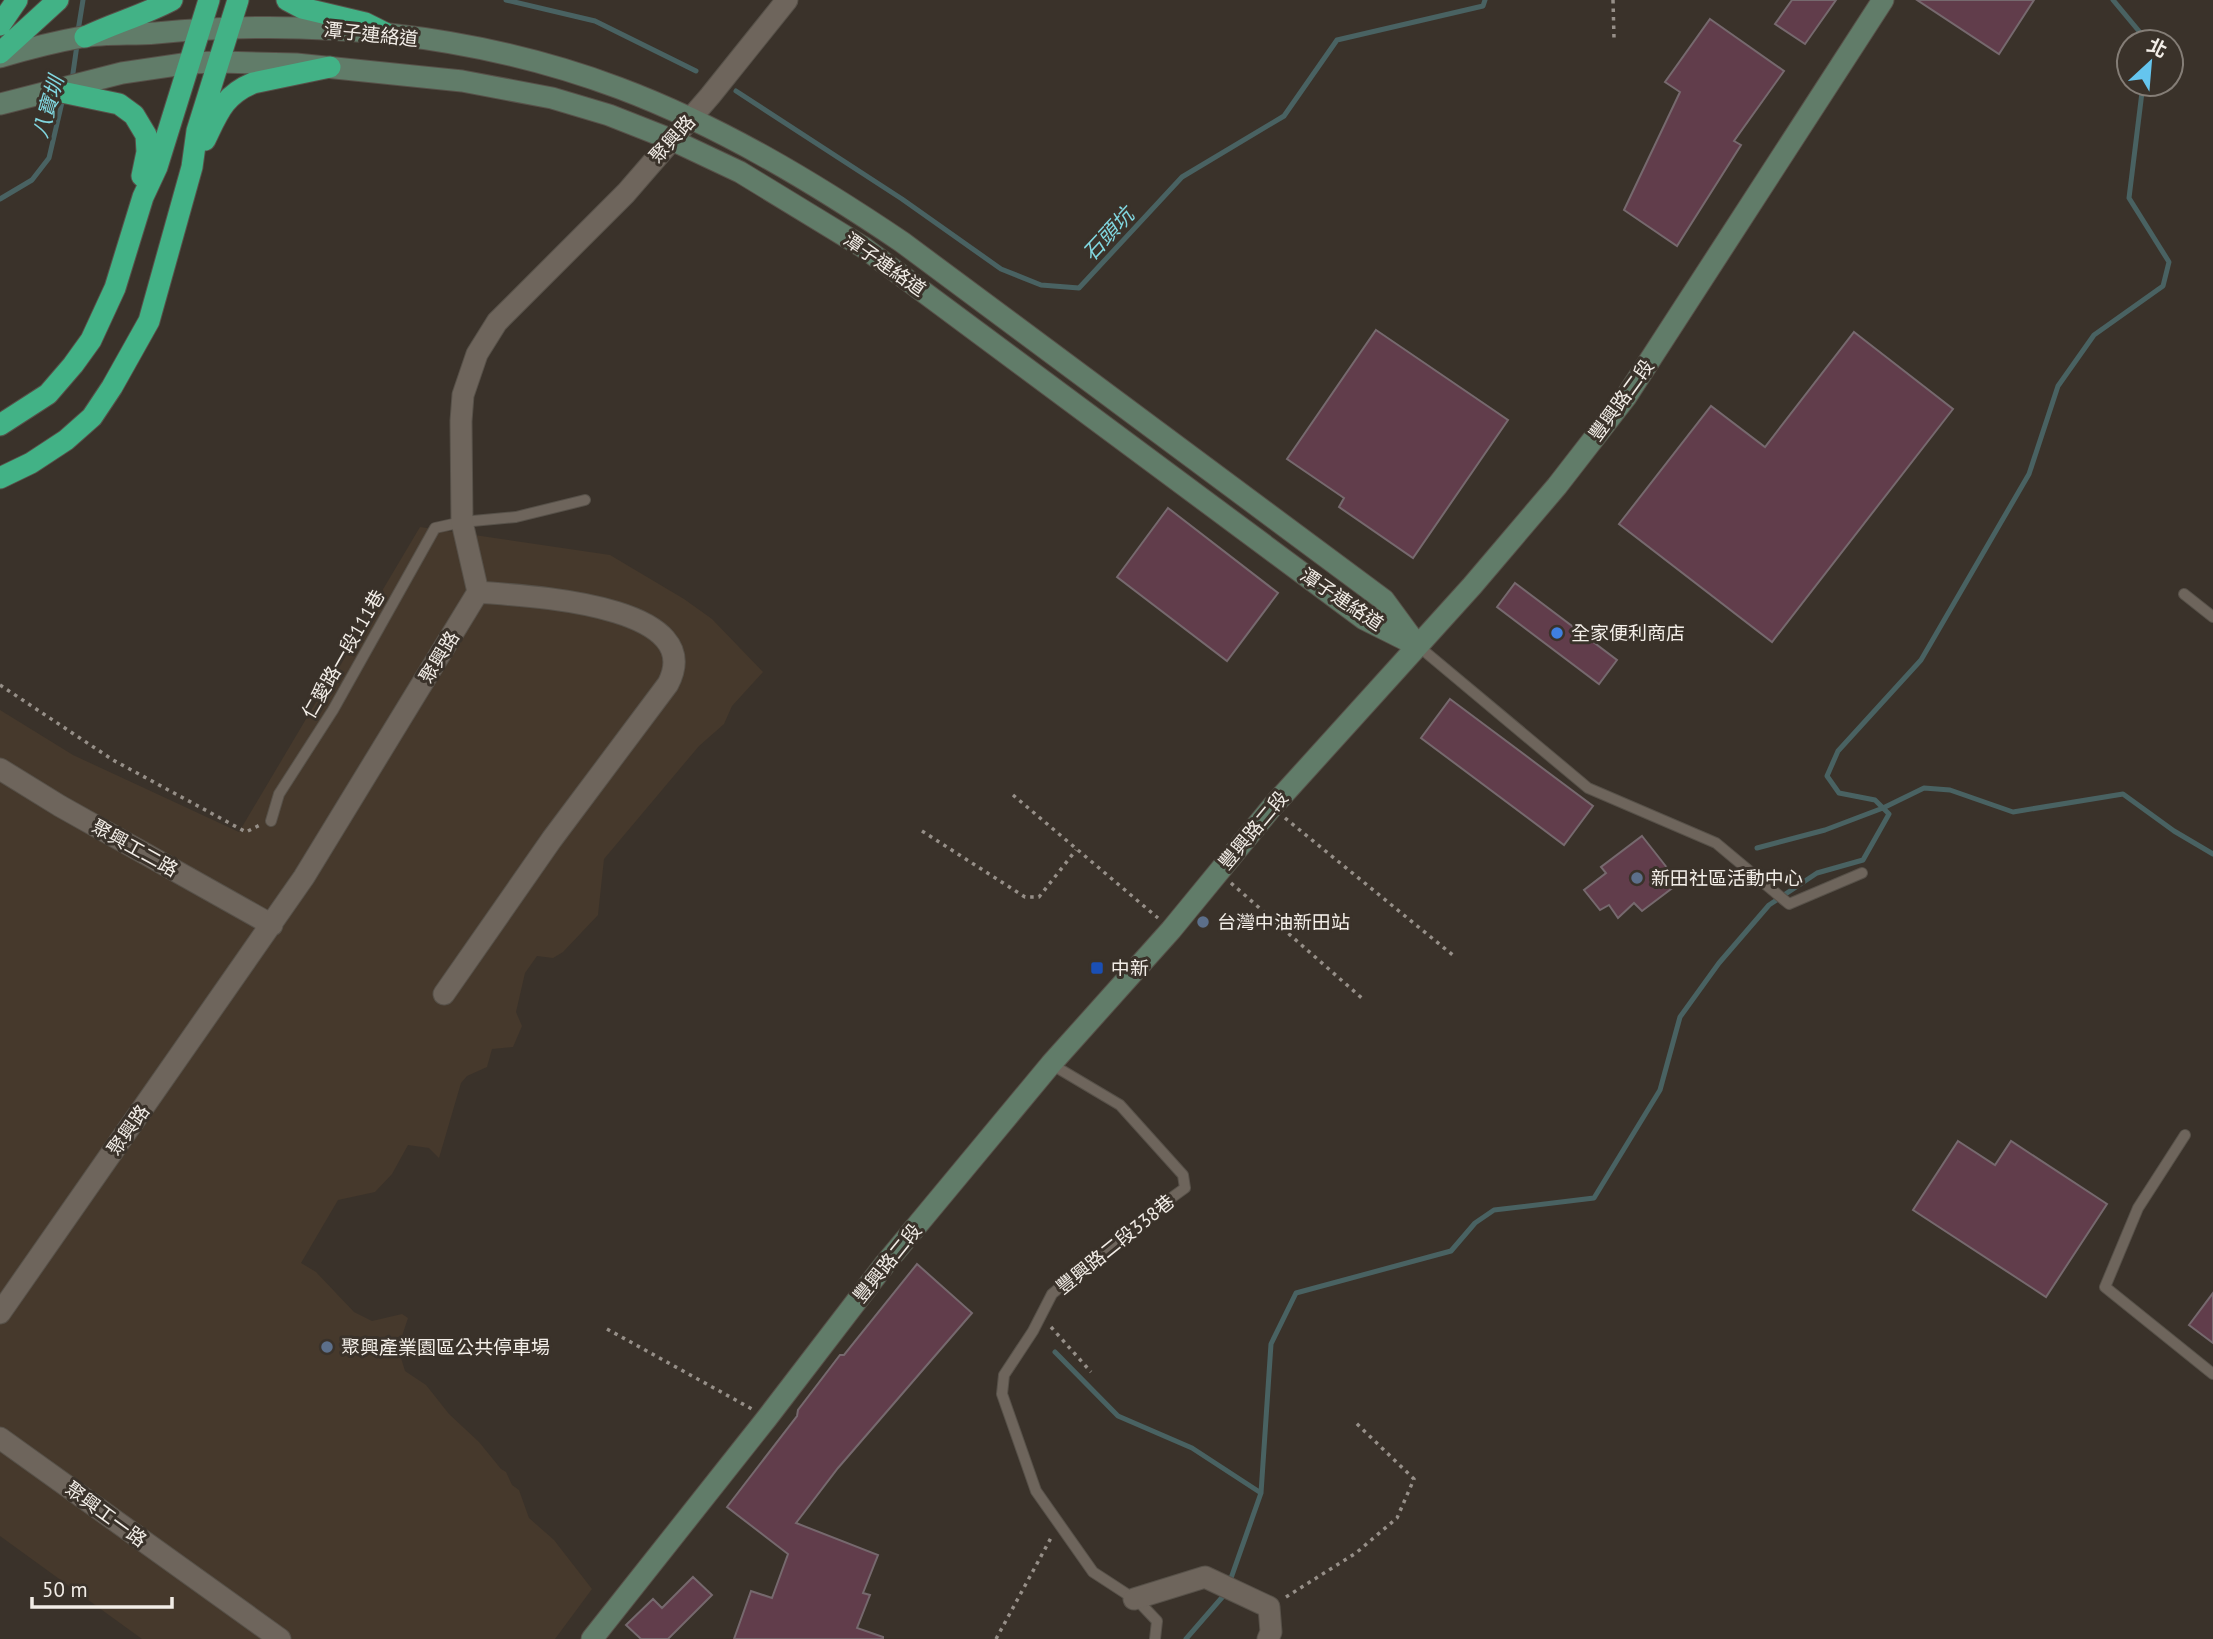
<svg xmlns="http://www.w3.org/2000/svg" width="2213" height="1639" viewBox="0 0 2213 1639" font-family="'PT Sans','Noto Sans TC',sans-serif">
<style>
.built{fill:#46392c}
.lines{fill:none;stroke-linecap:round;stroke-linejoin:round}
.stream{stroke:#496262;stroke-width:5}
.building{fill:#613d4b;stroke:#76696e;stroke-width:2}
.lane-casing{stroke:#575149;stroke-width:12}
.street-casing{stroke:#575149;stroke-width:23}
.secondary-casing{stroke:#575149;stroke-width:23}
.highway-casing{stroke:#575149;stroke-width:23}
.path{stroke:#968f88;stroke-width:3.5;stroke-dasharray:3.5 5;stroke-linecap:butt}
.lane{stroke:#6e655c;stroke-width:10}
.street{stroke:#6e655c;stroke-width:21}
.secondary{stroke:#617c69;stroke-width:21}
.highway{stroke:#42b286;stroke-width:21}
.shop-dot{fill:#3f7fe0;stroke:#3a322a;stroke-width:2.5}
.service-dot{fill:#5c6f8a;stroke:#3a322a;stroke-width:2.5}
.transit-dot{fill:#1a4fb4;stroke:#3a322a;stroke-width:2.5}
.labels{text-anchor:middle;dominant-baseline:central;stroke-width:6;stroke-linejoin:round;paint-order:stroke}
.street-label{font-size:19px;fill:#f2ede7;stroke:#3a322a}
.poi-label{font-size:19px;fill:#f2ede7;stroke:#3a322a;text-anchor:start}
.water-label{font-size:21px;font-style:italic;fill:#81d7e0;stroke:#3a322a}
</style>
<rect width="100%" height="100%" fill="#3a322a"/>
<path class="built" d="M420,527L610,555L684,599L712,619L763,672L732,706L724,724L699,746L604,859L598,915L563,952L553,958L537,956L525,973L516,1012L522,1026L513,1047L492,1049L487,1067L467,1076L461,1083L439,1158L429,1148L408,1145L392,1174L375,1192L338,1200L301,1263L316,1272L354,1312L372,1321L402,1314L408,1318L398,1348L405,1371L426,1385L449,1414L479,1442L501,1469L506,1472L512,1485L519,1490L529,1518L554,1540L592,1589L555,1639H142L0,1536V710L73,755L239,832Z"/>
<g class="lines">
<path class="stream" d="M506,0L595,21L696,71
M2113,0L2148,42
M78,31L83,0
M72,80L77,45
M736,91L902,199L1001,269L1041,285L1079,288L1182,177L1284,116L1337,40L1483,6L1485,0
M0,199L32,180L49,158L63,98
M1757,848L1825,830L1883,808L1924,788L1950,790L2013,812L2123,794L2174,831L2213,854
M1055,1352L1118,1416L1192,1448L1261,1493
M1230,1581L1261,1493L1271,1344L1296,1293L1451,1251L1475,1223L1494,1210L1594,1198L1660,1090L1680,1017L1719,963L1769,905L1817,873L1863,860L1889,814L1875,800L1839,793L1827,776L1838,751L1921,660L2029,474L2058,386L2094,335L2163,286L2169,262L2129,198L2143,84
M1186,1639L1225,1594"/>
</g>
<path class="building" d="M1792,0H1836L1805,44L1775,24Z
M1917,0H2034L1999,54Z
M1710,19L1784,71L1734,141L1741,145L1677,246L1624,210L1680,92L1665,82Z
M1376,330L1508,420L1413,558L1339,507L1344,498L1287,459Z
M1854,332L1953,409L1772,642L1619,524L1711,406L1765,447Z
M1168,508L1278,593L1227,661L1117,577Z
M1515,583L1617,660L1599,684L1497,607Z
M1450,699L1593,806L1564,845L1421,738Z
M1642,836L1679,883L1642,911L1634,903L1618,918L1609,905L1600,910L1584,890L1606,873L1601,867Z
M1958,1141L1995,1165L2011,1141L2107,1204L2046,1297L1913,1210Z
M917,1264L972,1313L838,1468L796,1523L878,1555L863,1593L870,1595L857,1628L883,1637V1639H734L751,1591L772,1598L788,1554L727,1507L797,1416L798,1410L840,1355H844Z
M2213,1293V1343L2189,1325Z
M693,1577L712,1595L668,1639H641L626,1625L653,1599L662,1608Z"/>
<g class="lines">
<defs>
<path id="lane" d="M2184,594L2213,617
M1417,645L1588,788L1716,843L1789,904L1862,873
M271,821L279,794L333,710L435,528L462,522L516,517L585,500
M1051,1064L1120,1105L1183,1175L1185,1188L1138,1222L1052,1294L1033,1331L1004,1375L1002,1394L1036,1491L1093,1572L1139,1602L1157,1621L1155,1639
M2185,1135L2138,1208L2105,1287L2213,1374"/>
<path id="street" d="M0,769L60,806L272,925
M444,994L552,839L668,684C710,603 522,596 478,592
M0,1313L304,877L478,592L462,522L461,421L463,395L477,354L497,322L626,193L710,96L787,0
M0,1438L280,1639
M1134,1599L1205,1577L1269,1607L1271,1632L1268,1639"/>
<path id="secondary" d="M0,57C27,49 54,42 82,37C106,33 132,35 156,33C312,18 472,33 619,88C720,126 813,182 902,242L1384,600L1417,645
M0,104L122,73L190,63L220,62L296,64L462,81L552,98L609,115L670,139L740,172L863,247L1364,619L1412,643
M592,1639L767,1418L885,1264L1051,1064L1171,930L1272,807L1472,586L1557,486L1626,397L1883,0"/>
<path id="highway" d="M287,0L302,8L365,23L385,33
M0,25L17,0
M85,37C114,23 144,15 172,0
M0,53L58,0
M57,91L119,104L134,115L146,135L147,152L142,176
M205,140C218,113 224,95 253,83L330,67
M0,425L48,394L73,365L91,340L115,288L143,197L157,167L209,0
M0,478L31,463L66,440L92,417L112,387L149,321L192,167L197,131L238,0"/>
</defs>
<use href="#lane" class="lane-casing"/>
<use href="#street" class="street-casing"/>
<use href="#secondary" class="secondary-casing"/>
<use href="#highway" class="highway-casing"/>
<path class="path" d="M1613,0L1614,38
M0,685L113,760L246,832L260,825
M1013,795L1158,918
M1285,818L1454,956
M922,831L1025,897H1039L1076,850
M1231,883L1364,1000
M1051,1327L1091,1372
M607,1329L752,1409
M1286,1597L1356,1553L1397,1518L1414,1479L1355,1422
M996,1639L1052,1536"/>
<use href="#lane" class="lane"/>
<use href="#street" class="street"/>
<use href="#secondary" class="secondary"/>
<use href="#highway" class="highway"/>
</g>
<circle class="shop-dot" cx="1557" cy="633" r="7"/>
<g class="service-dot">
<circle cx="1637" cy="878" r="7"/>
<circle cx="1203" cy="922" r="7"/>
<circle cx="327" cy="1347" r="7"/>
</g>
<rect class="transit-dot" x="1090" y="961" width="14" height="14" rx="3.5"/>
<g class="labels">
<g class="street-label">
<text transform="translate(371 34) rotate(6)">潭子連絡道</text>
<text transform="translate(672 139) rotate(-48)">聚興路</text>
<text transform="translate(885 264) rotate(35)">潭子連絡道</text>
<text transform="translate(1621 400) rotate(-54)">豐興路二段</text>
<text transform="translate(1342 599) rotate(34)">潭子連絡道</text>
<text transform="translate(343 654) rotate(-60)">仁愛路一段111巷</text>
<text transform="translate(439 657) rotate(-59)">聚興路</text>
<text transform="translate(1253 830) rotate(-50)">豐興路二段</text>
<text transform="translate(135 848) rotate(29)">聚興工二路</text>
<text transform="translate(128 1130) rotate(-55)">聚興路</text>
<text transform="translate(1115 1244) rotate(-39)">豐興路二段338巷</text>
<text transform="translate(887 1263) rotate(-51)">豐興路二段</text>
<text transform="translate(106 1514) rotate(36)">聚興工一路</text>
</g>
<g class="poi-label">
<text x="1571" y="633">全家便利商店</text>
<text x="1651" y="878">新田社區活動中心</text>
<text x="1217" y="922">台灣中油新田站</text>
<text x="1111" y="968">中新</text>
<text x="341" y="1347">聚興產業園區公共停車場</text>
</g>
<g class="water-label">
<text transform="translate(48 107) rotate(-74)">八寶圳</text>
<text transform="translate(1108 234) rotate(-47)">石頭坑</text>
</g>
</g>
<g transform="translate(2150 63) rotate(26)"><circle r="33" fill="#3a322a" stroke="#847d76" stroke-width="2"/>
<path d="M0-5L12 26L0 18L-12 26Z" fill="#65c5ee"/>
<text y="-10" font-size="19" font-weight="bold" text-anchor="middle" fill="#f2ede7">北</text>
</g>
<path d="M32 1597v10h140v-10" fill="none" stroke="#f2ede7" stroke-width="3.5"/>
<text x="42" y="1597" font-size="21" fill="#f2ede7" stroke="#3a322a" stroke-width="5" paint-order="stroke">50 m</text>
</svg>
